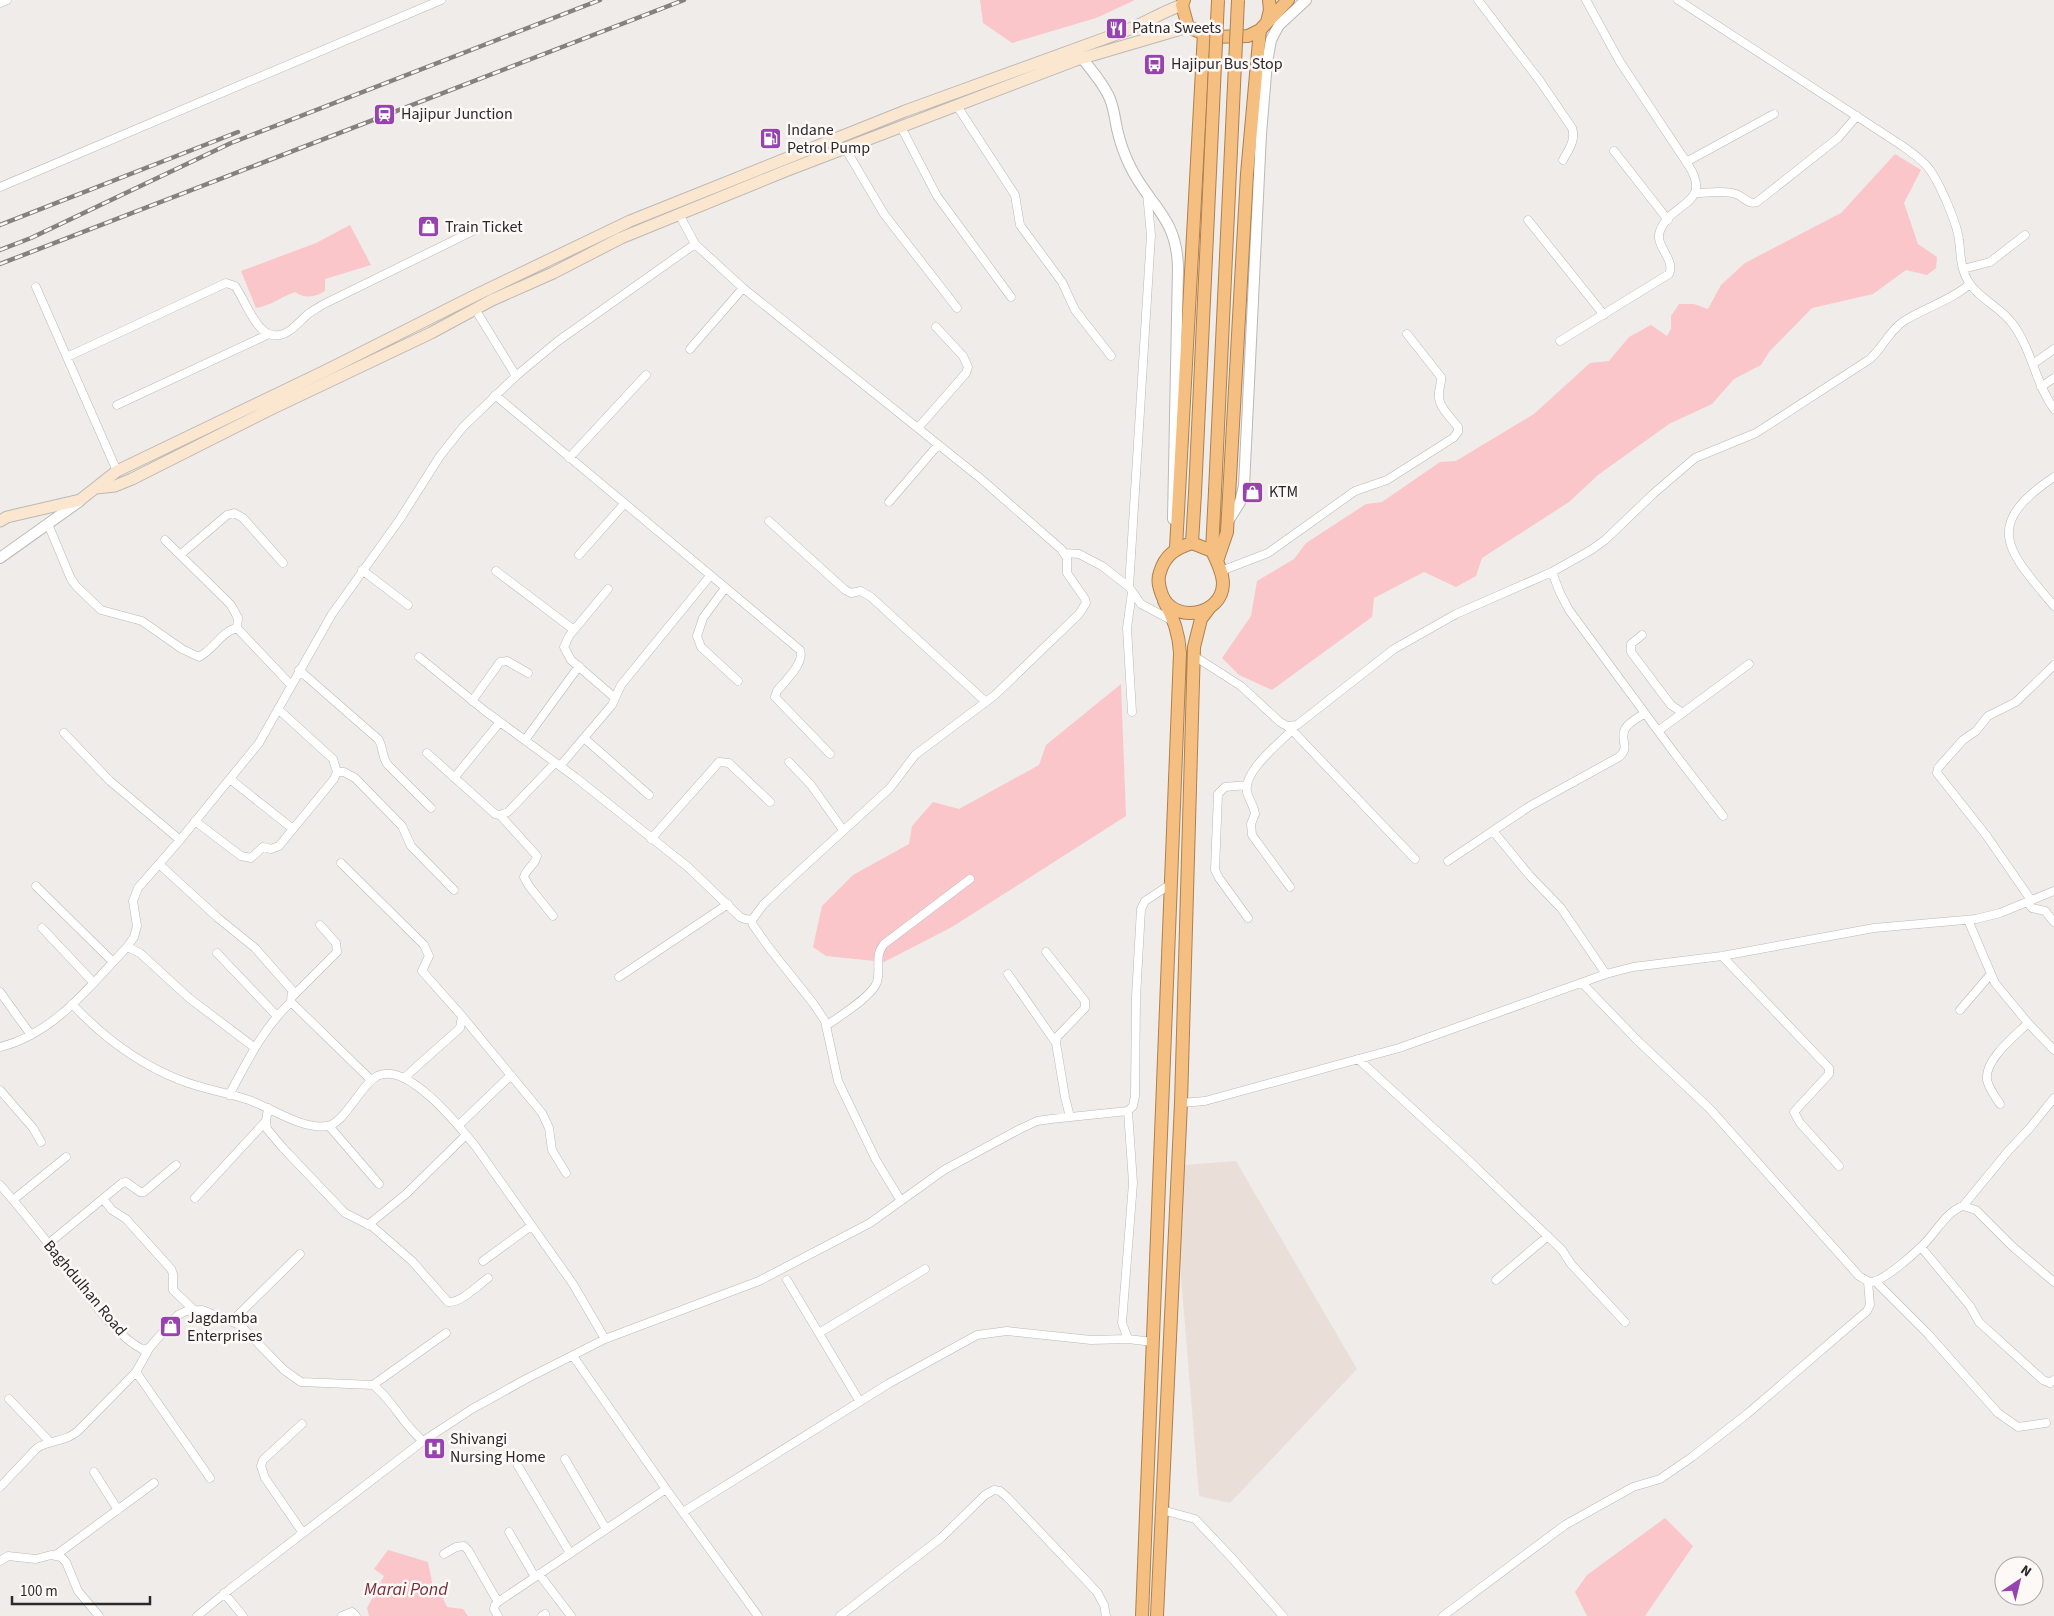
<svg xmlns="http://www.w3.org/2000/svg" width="2054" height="1616" viewBox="0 0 2054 1616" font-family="'Source Sans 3',sans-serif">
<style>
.built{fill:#eaded8}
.water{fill:#fac6ca}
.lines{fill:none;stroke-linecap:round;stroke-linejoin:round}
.minor-casing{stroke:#bcb8b5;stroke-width:9}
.tertiary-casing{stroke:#bcb8b5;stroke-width:12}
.secondary-casing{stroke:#bcb8b5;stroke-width:13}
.trunk-casing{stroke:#ad804e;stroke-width:14}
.minor{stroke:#fff;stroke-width:8}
.tertiary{stroke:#fff;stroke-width:10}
.secondary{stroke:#fbe7d0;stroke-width:11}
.trunk{stroke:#f6bf82;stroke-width:12}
.rail-casing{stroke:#84817f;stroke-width:4.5}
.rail{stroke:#fef9f7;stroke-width:2.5;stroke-dasharray:8;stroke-linecap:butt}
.trunk-bridge-casing{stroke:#ad804e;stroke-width:14;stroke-linecap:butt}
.trunk-bridge{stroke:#f6bf82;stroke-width:12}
.labels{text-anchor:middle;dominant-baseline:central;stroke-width:5;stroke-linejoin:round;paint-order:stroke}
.poi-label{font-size:16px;fill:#2c2a29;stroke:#fef9f7;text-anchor:start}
.street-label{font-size:16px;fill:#2c2a29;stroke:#fef9f7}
.water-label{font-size:18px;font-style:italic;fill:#782d3a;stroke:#fef9f7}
</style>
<rect width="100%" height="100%" fill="#f0ece9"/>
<path class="built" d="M1236,1161L1357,1369L1230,1503L1199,1496L1172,1166Z"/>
<path class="water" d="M980,0H1135L1096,18L1012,43L983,23Z
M1895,154L1921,170L1904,203L1918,244L1937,257L1936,268L1927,275L1906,270L1873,294L1812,308L1769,352L1761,365L1734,379L1712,404L1669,424L1598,475L1569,502L1482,558L1476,576L1456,587L1424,572L1374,598L1372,617L1272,690L1239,675L1222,658L1251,616L1257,581L1294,559L1306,543L1366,504L1382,502L1440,462L1456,461L1534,414L1590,363L1609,361L1629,337L1651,325L1667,336L1671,329V316L1679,304H1694L1708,309L1721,285L1745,263L1841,213Z
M350,225L371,265L325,279V291C316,297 305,299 295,292C281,297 270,306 256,308L241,271L316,243Z
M1121,684L1126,816L952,927L884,962L826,956L813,947L822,906L853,875L909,844L912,826L933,802L959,809L1039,765L1046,745Z
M1665,1518L1693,1546L1645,1616H1587L1575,1592L1587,1575Z
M388,1550L428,1562L433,1587L442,1596L447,1607L463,1609L468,1616H369L367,1608L384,1576L374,1569Z"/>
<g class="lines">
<defs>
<path id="minor" d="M1478,0L1540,81L1572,128C1576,140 1569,149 1563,160
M1678,0L1901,145C1911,152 1923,160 1930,170C1940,184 1957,223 1959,240C1961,254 1960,268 1968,281C1978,298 2000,307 2012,323C2032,349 2035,383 2054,409
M0,3L7,0
M957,106L1015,195L1020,225L1062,282L1075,310L1111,356
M901,127L937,196L1011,297
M845,148L884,214L957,308
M1614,151L1668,220
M1686,162L1774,114
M0,187L441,0
M1696,193C1708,193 1725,190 1736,194C1744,197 1748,205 1757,202L1838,138L1857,116
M679,214L695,244L743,288L980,478L1061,549L1067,558V573L1085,599L1086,603L1079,614L995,695L915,755L890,788L783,886L763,905L752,920L753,925L770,949L813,1003L825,1021L838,1081L876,1160L901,1201
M1528,220L1604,315
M1963,269L1990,262L2025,235
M36,287L117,471
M475,309L516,376
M1560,341L1669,274C1676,259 1654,246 1660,231C1670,202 1713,205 1689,166L1620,62L1586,0
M690,349L743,288
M67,357L226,283L235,286C248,304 260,350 289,331C295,327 300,321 306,316C310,311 317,309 322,305L473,231
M2033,364L2054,349
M2041,387L2054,378
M495,395L800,650C805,663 785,681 777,691L775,697L830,754
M117,405L267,335
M918,428L966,373L968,367L963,356L936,327
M569,458L646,375
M2054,477C1981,526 2008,551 2054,606
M889,502L938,445
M769,521L845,590L851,593L861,591L871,597L986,702
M48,524L71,579L77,587L101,610L142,621L182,649L199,657C213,650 222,631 237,628L291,685
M165,540L231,605L238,618L237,628
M1065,553L1079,554L1102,566L1129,587L1141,604L1173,621
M180,555L227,515L234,513L243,518L283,563
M579,555L624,504
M362,570L408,605
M496,571L574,630
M1221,571L1268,553L1355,491L1387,480L1453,438L1458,432V427C1452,419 1439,407 1439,397C1438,389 1442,384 1441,377L1407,334
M1552,572L1560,593L1569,610L1675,754L1723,816
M1129,587L1151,235L1147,193
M725,588L703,618L697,636L701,647L738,681
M608,589L569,636L564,647L571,660L615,698
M1132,592L1127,628L1132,712
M1642,635L1631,644V652L1671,705L1683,713
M1194,656L1241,686L1280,722L1287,726L1297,725L1394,649L1456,614L1552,572L1591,550L1605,540L1653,494L1695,458L1756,433L1870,359C1883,347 1890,330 1904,321C1926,307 1950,301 1970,284
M419,657L485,711L575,777L688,867L740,917L745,919L752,920
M299,670L378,739C384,747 381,757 388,765L431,808
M472,701L500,662L507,661L528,673
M1289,727L1415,859
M1658,731L1749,664
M64,733L110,781L180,840
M584,738L649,795
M525,740L579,666
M427,753L495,814L500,815L508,812L555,763
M789,762L811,785L843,830
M560,766L612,705L621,685L710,576
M337,772H344L355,778L402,826L411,846L454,890
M454,778L500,722
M230,779L293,829
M1247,785L1225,787L1218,794L1215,870L1219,878L1248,918
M500,815L537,856C536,864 526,869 524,877L529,886L553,916
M195,821L241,856L251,858L263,847L271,849L279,846L334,779L337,772L333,759L278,709
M1493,831L1530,876L1561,908L1606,974
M651,839L719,762L729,763L770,802
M1448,861L1530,806L1619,757C1631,746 1619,741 1625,729C1629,722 1638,718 1645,713
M341,863L424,945L429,956L422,971L462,1016L460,1028L405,1077
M159,864L218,918L255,948L292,990L291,1002C263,1028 247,1062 229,1095
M36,886L113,962
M1290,887L1252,835L1251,824L1255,814C1254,806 1249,800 1247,792C1243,771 1278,745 1292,730
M2031,900L1986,835L1937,773L1938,768L1963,740L1976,731L1988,716L2016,702L2054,665
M2027,902L2032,908L2045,911L2054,922
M1968,920L1995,983L2028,1023L2054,1050
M42,928L93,982
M127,947L140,953L189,998L255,1048
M1046,952L1085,1001V1008L1057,1037L1056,1043L1065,1097L1070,1117
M217,953L276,1015
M1722,956L1829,1068V1074L1794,1112L1800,1123L1839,1166
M1008,974L1056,1043
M619,977L728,904
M1582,983L1637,1040L1710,1109L1859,1276C1863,1278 1866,1281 1870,1282C1882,1283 1915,1253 1924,1244C1937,1231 1946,1212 1963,1206L1976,1210L2013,1247L2054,1282
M0,992L31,1035
M292,997L337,952L336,943L320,925
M291,1002L371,1080
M72,1004C102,1036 139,1064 180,1080C202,1089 226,1092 249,1100C271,1108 303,1130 327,1126C337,1125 346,1112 352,1104C359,1095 367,1082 377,1076C408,1061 459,1126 476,1147L573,1284L605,1339
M1960,1010L1990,975
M462,1016L542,1113L549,1128L552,1150L566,1173
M826,1026C838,1017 873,996 877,982C881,968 874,956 884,944L970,879
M0,1047C54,1034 91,985 127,947L134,937L137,926L133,901L138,888L180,840L259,743L332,614L400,519L440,456L463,427L516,376L558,341L695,244
M1358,1059L1462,1154L1562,1250L1571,1264L1625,1322
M0,1090L33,1128L41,1142
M1181,1103L1205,1101L1399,1048L1606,974L1633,967L1722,956L1874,928L1976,919L2000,913L2054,891
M2000,1104C1995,1096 1989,1089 1987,1080C1984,1060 2015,1036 2028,1023
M268,1108L266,1121L267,1129L283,1148L345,1213L373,1227L412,1261L448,1302C461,1303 477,1286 488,1278
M1128,1111L1133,1183L1122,1323L1128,1339L1153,1342
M459,1125L511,1075
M329,1126L379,1184
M0,1185C26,1214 49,1245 73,1275C90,1299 118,1338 144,1350L150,1347L178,1315L186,1311L202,1310L240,1325L284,1370L301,1382L373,1385C392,1399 403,1425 423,1441
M195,1198L266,1121
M103,1199L112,1210L126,1219L171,1269L173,1274V1290L193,1309
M13,1200L66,1157
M1963,1206L2009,1150L2029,1129L2054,1098
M368,1225L406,1194L466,1135
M48,1244L122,1183L126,1182L140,1192H144L176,1165
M1921,1247L1970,1306L1979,1322L2043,1380L2050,1383L2054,1380
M483,1261L531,1226
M787,1280L860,1402
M1496,1280L1548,1236
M1875,1281L1928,1334L1998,1413L2018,1427L2046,1423
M232,1321L300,1254
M819,1333L925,1269
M573,1356L666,1489L758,1616
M136,1372L210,1478
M373,1385L446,1333
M9,1399L50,1442
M302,1424L263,1460L261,1466L265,1478L303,1533
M565,1459L606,1529
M518,1466L570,1553
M94,1472L118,1510
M0,1487L37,1448C50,1439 64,1443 78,1431L136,1372L150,1347
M1162,1510L1195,1519L1231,1557L1283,1616
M683,1512L888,1384L977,1335L1007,1331L1091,1340L1128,1339
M509,1532L535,1577
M444,1554L456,1547L464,1546L468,1550L498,1602
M56,1555L154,1483
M0,1561L8,1556L36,1559L51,1555L61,1557L66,1562L78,1591L99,1616
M539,1574L571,1616
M224,1593L243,1616
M197,1616L230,1589L423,1441L472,1409L526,1379L605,1339L759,1281L870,1223L944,1170L1020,1129L1037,1121L1051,1119L1128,1111L1133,1106L1135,1096L1136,997L1141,909L1145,901L1171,884
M342,1616L352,1612L356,1616
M498,1616L494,1609L495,1605L498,1602L666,1489
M542,1616L545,1614
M840,1616L941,1538L985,1495L994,1490L1000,1491L1007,1497L1097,1592L1104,1605L1106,1616
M1443,1616L1565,1525L1633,1487L1660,1479L1692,1457L1747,1414L1867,1311L1870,1305L1868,1282"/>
<path id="tertiary" d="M1082,58C1092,71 1104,84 1110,99C1114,109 1115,119 1117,129C1120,142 1124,154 1130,166C1149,206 1177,216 1178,268L1173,519
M1227,523L1240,502L1244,486L1261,134L1267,62L1271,40L1279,25L1306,0
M0,558L80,501"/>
<path id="secondary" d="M96,488L115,486L132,479L267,411L431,333L492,300L553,273L621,238L788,170L1076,60L1188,27
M0,521L7,517L80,500L117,471L327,370L476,295L630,221L905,111L1125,31C1145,23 1162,12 1182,5"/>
<path id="trunk" d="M1184,0L1182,5L1188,27L1212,37L1248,36L1260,30L1288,0
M1267,22L1270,10L1269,0
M1192,543L1212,551C1217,561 1223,573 1223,584C1222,616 1173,624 1162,595C1159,587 1157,580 1160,572C1165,555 1176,548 1192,543Z
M1192,543L1195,493
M1176,548L1204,33
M1212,551L1215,491
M1217,561L1227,532L1247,174L1260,30
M1142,1616L1180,653C1179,633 1174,618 1164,601
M1157,1616L1181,1103L1194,647L1201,619L1210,607"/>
</defs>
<use href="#minor" class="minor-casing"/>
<use href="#tertiary" class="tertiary-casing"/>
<use href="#secondary" class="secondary-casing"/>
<use href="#trunk" class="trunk-casing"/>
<use href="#minor" class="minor"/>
<use href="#tertiary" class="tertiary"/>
<use href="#secondary" class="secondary"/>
<use href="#trunk" class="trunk"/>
<defs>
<path id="rail" d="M0,225L238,132
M0,250L31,238L231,143L600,0
M0,264L684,0"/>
</defs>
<use href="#rail" class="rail-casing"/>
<use href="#rail" class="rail"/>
<defs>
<path id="trunk-bridge" d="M1215,491L1238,0
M1195,493L1218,0"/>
</defs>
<use href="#trunk-bridge" class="trunk-bridge-casing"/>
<use href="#trunk-bridge" class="trunk-bridge"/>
</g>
<defs>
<symbol id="restaurant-square" viewBox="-11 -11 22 22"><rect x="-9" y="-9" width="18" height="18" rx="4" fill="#9642af" stroke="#fef9f7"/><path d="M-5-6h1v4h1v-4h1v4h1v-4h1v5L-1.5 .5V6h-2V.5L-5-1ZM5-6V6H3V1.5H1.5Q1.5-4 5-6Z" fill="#fff"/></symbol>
<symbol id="bus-square" viewBox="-11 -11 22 22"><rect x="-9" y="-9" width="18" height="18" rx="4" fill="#9642af" stroke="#fef9f7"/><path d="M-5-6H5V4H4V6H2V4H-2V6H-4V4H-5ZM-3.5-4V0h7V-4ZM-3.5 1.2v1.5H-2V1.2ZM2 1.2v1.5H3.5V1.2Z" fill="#fff"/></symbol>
<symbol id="station-square" viewBox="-11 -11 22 22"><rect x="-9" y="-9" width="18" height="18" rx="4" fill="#9642af" stroke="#fef9f7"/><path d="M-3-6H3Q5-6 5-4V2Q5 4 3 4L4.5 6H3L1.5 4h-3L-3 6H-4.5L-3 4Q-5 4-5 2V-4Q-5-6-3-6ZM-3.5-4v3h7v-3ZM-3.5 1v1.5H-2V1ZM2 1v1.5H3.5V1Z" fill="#fff"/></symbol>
<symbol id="fuel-square" viewBox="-11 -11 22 22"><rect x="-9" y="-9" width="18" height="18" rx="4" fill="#9642af" stroke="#fef9f7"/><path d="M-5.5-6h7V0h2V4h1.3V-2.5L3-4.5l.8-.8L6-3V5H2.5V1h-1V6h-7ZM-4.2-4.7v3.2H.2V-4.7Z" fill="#fff"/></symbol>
<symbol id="shop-square" viewBox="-11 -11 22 22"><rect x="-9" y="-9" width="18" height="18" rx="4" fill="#9642af" stroke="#fef9f7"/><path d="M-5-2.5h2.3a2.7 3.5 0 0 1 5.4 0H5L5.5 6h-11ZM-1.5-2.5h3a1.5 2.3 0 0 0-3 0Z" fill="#fff"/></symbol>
<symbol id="hospital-square" viewBox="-11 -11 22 22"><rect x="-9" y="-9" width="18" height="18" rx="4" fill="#9642af" stroke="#fef9f7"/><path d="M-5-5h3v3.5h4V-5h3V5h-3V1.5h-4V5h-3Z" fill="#fff"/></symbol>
</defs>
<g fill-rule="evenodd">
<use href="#restaurant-square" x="1104" y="16" width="25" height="25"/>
<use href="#bus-square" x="1142" y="52" width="25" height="25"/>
<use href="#station-square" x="372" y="102" width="25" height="25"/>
<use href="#fuel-square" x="758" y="126" width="25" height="25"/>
<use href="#shop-square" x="416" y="214" width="25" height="25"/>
<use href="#shop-square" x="1240" y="480" width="25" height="25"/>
<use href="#shop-square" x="158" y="1314" width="25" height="25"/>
<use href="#hospital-square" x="422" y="1436" width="25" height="25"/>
</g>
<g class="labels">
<g class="poi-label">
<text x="1132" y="28">Patna Sweets</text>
<text x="1171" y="64">Hajipur Bus Stop</text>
<text x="401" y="114">Hajipur Junction</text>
<text x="787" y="130">Indane<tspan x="787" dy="18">Petrol Pump</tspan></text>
<text x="445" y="227">Train Ticket</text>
<text x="1269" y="492">KTM</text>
<text x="187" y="1318">Jagdamba<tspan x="187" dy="18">Enterprises</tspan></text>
<text x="450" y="1439">Shivangi<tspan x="450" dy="18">Nursing Home</tspan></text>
</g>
<g class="street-label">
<text transform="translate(85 1288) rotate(50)">Baghdulhan Road</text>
</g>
<g class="water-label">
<text x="406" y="1589">Marai Pond</text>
</g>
</g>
<g transform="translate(2019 1581) rotate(35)"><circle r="24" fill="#fef9f7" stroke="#aaa6a5"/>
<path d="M0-4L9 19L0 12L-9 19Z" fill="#9642af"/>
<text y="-8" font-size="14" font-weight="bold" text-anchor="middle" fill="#2c2a29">N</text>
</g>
<path d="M12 1596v8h138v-8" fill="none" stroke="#2c2a29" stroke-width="2.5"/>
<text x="20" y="1596" font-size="15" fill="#2c2a29" stroke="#fef9f7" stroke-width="4" paint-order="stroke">100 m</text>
</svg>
